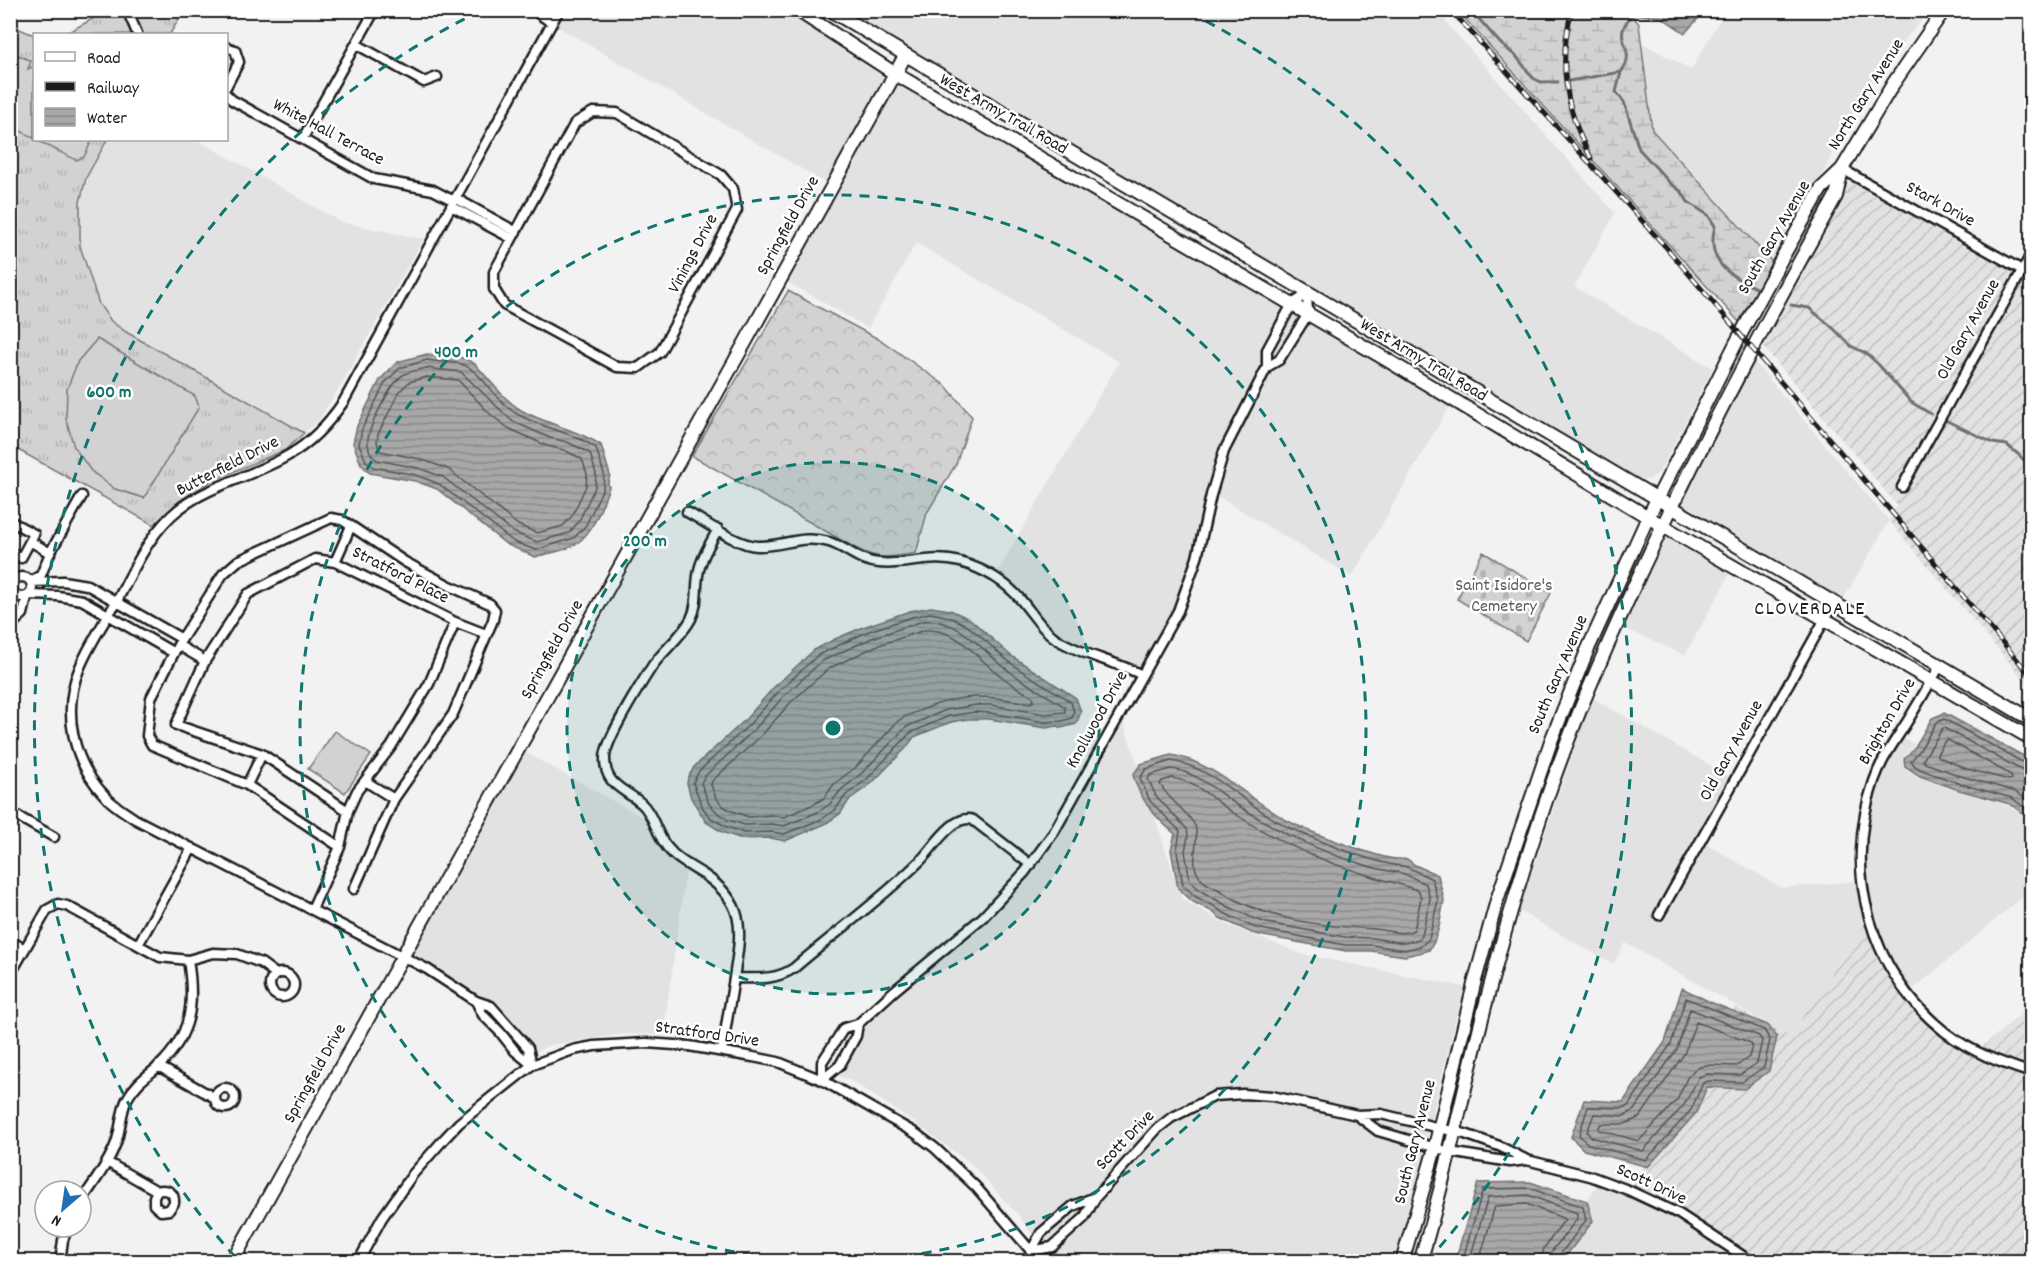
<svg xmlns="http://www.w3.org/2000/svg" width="2042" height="1272" viewBox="0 0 2042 1272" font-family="Dekko,sans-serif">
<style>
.built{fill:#e2e2e2}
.industrial{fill:url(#industrial-furrows)}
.grass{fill:url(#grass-tufts);stroke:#777;stroke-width:1.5}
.forest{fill:url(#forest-crowns);stroke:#777;stroke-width:1.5}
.wetland{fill:url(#wetland-marsh);stroke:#777;stroke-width:1.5}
.cemetery{fill:url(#cemetery-stones);stroke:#777;stroke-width:1.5}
.garden{fill:#d2d2d2;stroke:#777;stroke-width:1.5}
.water{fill:url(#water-rules);stroke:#707070;stroke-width:1.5}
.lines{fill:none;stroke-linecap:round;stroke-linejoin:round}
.shore{stroke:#545454;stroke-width:1.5}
.stream{stroke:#707070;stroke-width:3}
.street-casing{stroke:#1c1c1c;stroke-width:13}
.secondary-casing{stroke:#1c1c1c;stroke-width:16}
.street{stroke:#fff;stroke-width:8}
.secondary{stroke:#fff;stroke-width:12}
.rail-casing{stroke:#1c1c1c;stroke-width:5}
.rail{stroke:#fff;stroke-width:3;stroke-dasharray:9;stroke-linecap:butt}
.ring{fill:none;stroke:#0f766e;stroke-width:3;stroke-dasharray:10 8}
.labels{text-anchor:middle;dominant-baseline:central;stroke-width:5;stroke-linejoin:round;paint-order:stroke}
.street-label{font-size:18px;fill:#1c1c1c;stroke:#fff}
.park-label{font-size:18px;fill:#5c5c5c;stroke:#fff}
.neighbourhood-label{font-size:20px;letter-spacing:1.5px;fill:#1c1c1c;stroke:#fff}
.centre{fill:#0f766e;stroke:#fff;stroke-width:3}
.ring-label{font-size:18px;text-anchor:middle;font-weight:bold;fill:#0f766e;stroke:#fff;stroke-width:5;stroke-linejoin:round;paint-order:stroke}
</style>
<defs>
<pattern id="industrial-furrows" width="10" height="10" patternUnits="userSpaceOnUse" patternTransform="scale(1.5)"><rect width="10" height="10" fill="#e2e2e2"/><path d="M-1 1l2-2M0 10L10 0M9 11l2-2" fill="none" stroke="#c1c1c1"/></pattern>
<pattern id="grass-tufts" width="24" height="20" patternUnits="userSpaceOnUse" patternTransform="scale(1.5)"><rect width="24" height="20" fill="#d2d2d2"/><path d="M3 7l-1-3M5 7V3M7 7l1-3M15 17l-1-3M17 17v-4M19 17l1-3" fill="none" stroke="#b4b4b4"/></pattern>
<pattern id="forest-crowns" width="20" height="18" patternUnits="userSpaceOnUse" patternTransform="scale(1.5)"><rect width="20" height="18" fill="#d2d2d2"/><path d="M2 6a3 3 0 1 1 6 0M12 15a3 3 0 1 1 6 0" fill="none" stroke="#b4b4b4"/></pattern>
<pattern id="wetland-marsh" width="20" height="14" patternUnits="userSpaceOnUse" patternTransform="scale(1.5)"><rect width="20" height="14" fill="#d2d2d2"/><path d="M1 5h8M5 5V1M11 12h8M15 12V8" fill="none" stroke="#b4b4b4"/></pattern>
<pattern id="cemetery-stones" width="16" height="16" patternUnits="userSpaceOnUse" patternTransform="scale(1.5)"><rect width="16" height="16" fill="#d2d2d2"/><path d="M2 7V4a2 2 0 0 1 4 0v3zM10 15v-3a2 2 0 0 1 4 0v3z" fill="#b4b4b4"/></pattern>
<pattern id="water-rules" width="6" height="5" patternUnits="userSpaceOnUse" patternTransform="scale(1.5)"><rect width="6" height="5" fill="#a8a8a8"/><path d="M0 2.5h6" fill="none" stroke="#888"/></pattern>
</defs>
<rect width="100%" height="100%" fill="#f2f2f2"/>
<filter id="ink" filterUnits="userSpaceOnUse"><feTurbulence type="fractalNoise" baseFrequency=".0167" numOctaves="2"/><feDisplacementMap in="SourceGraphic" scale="12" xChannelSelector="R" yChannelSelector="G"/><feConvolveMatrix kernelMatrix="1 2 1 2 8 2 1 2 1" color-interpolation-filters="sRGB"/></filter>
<g filter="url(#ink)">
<path class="built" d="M563,11H789L891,73L829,185L555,25Z
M844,11H1436L1615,213L1574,287L1713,368L1659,473L1648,480L1633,478L1137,187Z
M1725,11H1929L1883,66L1872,83L1838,140L1820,180L1773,263L1652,130L1641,42L1691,70Z
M897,78L1451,403L1352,577L1214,494L1238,434L1230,429L1213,473L1188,576L1177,602L1139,669L1080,647L1057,635L996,574L1119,362L916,243L868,328L784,280Z
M107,140H198L341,222L423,239L341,385L318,421L304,433L126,332L111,321L99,304L80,246V202L86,178Z
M1752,359L1889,521L1842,601L1680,507Z
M1667,534L1732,570L1685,655L1623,628Z
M1591,697L1732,778L1703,842L1782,888L1859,881L1865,922L1790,1036L1625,943L1613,964L1519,911Z
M1122,718L1182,899L1230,926L1302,954L1464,987L1428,1131L1425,1163L1397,1261H1051L1019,1216L970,1163L914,1122L853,1082L828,1071L847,1037L894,995L996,908L1036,865L1067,818Z
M1901,737L1914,744L1902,760L1907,770L1920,777L1959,791L2009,806L2032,823L2031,890L1910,992L1883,948L1872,919L1866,891L1864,864L1865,830L1878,779L1888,756Z
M521,750L646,819L664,853L686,872L663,1035L624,1034L549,1045L527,1057L478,998L406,955Z
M1598,1184L1666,1210L1748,1262H1540Z"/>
<path class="industrial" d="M1850,182L2024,276L2031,264V688L1889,521L1897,505L1761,344Z
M1865,922L1887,972L1910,1002L1944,1037L1973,1055L2031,1005V1261H1758L1738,1248L1631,1188L1736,1007L1790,1036Z"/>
<path class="grass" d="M107,11H192L182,14L170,34H65Z
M10,25L34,35V140H107L86,178L80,202V246L99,304L111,321L126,332L304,433L285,450L211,481L179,501L154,525L11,446Z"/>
<path class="forest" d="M788,291L882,341L946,386L972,417L956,464L927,513L916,553C885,559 873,560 845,542L692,456Z"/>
<path class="wetland" d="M1458,11H1629L1639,24L1652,130L1773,263L1740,323Z"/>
<path class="cemetery" d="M1483,552L1551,593L1526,641L1457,599Z"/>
<path class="garden" d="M10,51L31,61L28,69L34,66V138L11,126Z
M36,140H92L84,157L76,160Z
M97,339L195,396L199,407L144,498L115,489L91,471L74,447L66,419L67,389L78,361Z
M335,731L371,755L345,793L308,769Z"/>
<path class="water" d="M1631,11V10L1705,11L1685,33L1661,17L1632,14Z
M427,354L455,356L466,359L475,364C489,379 503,399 521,410C547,425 575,428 601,445L610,475L608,483L609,487C602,506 594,532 576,544C565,552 548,553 535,557L506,544L437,489L415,481L370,473L361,464L353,443L357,426L380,380L397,362Z
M931,607L950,610L970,619L1010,655L1076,698L1081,712L1076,724L1061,728L1057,726L1046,728L989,719H968L951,722L914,737L906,748L871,784L850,799L840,814L825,824L785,841L771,838L742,839L722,832L706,822L691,798L687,783L688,778L694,767L745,720L774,687L814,650L835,639L866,626L910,611Z
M1944,713L2031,760V820L2010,804L1959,790L1920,776L1905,766L1904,759L1915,747L1932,718Z
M1171,755C1215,762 1250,801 1290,822C1311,833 1336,841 1358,849C1374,854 1391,861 1407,859L1415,865L1438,875L1444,900L1439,927L1434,942L1429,950L1423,952L1405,956L1371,951H1346L1264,936L1252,933L1220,918L1211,911L1193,902L1178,888L1171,850L1175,834C1155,817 1140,800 1133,775L1141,764Z
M1682,988L1710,1002L1768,1025L1777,1037L1769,1071L1744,1089L1707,1087L1696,1113L1648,1167L1584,1150L1571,1137L1584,1100L1623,1102L1665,1042Z
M1530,1182L1587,1201L1593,1221L1562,1261H1455L1478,1183Z"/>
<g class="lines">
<path class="shore" d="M427,360C439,363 452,360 464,365C483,373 498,405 519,415C544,429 573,432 596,448L604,474L603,488L586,525L574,538L536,550L514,542L439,484L416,475L373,467L366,461L359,444L362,429L385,383L400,368Z
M426,368L461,372L512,421L550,438L567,442L590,453L596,474L595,487L579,521L569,533L537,542L513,532L443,477L418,468L377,460C372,457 369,451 368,445C365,431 392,382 403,375C409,371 419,370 426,368Z
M427,377L458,380L490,414L508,428L547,446L564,450L582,459L587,474L586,486L572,516L563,526L537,533L518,525L448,469L420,459L380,451L377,442L378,434L399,392L409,382Z
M930,613C973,619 980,640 1012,664C1031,678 1052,689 1071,702L1074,712L1072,718L1062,721L1045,722L990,713L975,712L949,716L910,733L867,779L846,795L835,810L822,819L784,834L772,832L744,833L725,826L711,818L703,808L693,783L699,771L749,725L779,691L818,655L869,631L912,617Z
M923,621C961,618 982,651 1009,671C1027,684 1046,695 1065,707V712L1045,714L991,705H976L946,710L906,727L862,773L841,790L830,804L818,812L784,826L772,824L745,825L728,820L717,812L709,804L701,783L705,776L754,730L784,696L822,661L872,638Z
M925,630C957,628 974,655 997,673C1008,682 1020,690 1033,697L1034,701L1030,703C988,696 965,692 924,709C915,713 906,715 898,721L856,767L834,784L824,798L814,804L784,817L771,815L749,817L732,811L723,806L716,798L711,785L712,781L761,736L791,702L828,669L876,646Z
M1948,740L2011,775L2012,779L2009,780L1967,769L1939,757L1937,754L1945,741Z
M1171,761C1215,767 1250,810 1290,828C1323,843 1359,858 1394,865C1397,866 1400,865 1403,866C1409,867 1425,876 1432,879L1438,900L1429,939L1421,946L1405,950L1372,945H1345L1266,930L1253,927L1224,913L1214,906L1196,897L1183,885L1177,851L1180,831L1150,801L1140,778L1146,769Z
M2032,765L2026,764L1944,719L1936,723L1920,750L1911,761L1915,766L1922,770L1961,784L2012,798L2032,813
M1171,769C1198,772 1217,792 1239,806C1278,832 1320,852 1365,865C1376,869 1389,871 1401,873C1409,875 1418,881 1426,884L1430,899L1422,936L1419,939L1405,943L1372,938L1345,937L1267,923L1255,919L1227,906L1201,891L1190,881L1185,851L1188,836L1187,829L1156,796L1148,779L1150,775Z
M2032,772L2023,771L1944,728L1942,729L1923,760L1925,763L1964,777L2014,791L2032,803
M1172,778C1195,781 1213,799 1232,812C1272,839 1315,859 1361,873C1381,880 1400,883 1419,891L1421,898L1414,930C1402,936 1387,930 1374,929C1324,926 1268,921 1224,893C1217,887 1207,886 1201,879C1187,863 1201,841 1195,826C1190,813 1168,800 1160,784L1162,781Z
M1686,998L1764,1030L1770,1040L1764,1067L1742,1082L1708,1081L1703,1083L1691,1110L1646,1160L1588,1144L1579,1135L1588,1107L1623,1108L1628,1106L1671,1044Z
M1690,1009L1759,1036L1762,1041L1757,1063L1740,1075L1707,1074L1699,1077L1684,1105L1643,1151L1591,1137L1587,1132L1594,1114L1624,1116L1634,1110L1677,1049Z
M1696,1022L1751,1043L1752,1046L1749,1057L1737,1066L1706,1065L1695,1069L1687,1078L1677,1100L1639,1141L1599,1130V1127L1601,1124H1625L1640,1117L1684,1054Z
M1462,1262L1483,1189L1529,1188L1583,1207L1586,1220L1559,1256L1557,1262
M1469,1262L1488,1197L1528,1195L1577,1213V1219L1552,1251L1550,1262
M1479,1262L1495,1206L1526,1204L1565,1219L1544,1248L1541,1262"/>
<path class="stream" d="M1471,10L1500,43L1517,57L1533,78L1541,82H1558
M1621,72L1616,92L1624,102L1639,149L1670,183L1682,192L1688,202L1708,215L1715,226C1705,263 1730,276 1760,290
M1569,81L1621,72C1637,52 1617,42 1624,27C1626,21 1631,15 1635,10
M1791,305L1809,308L1832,327L1851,346L1867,354L1878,364L1911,402L1931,414
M1945,420L1993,443L2007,445L2019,455L2032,468"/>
<defs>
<path id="street" d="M127,10L137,33
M533,10L552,23
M356,44L424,82L437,77
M226,47L235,50L239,62L226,87
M226,94L232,100L374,179L433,190L454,201
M593,112L617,113L721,175L733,189L737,210L660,352L638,368L617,367L504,305L494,289V272L575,123Z
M303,138L375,10
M1842,169L2022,270
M455,198L515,231
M451,206L511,238
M1267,367L1279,360L1308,314L1307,294
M1902,487L2032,253
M687,512C706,522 736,545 757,546C782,547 802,534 829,542C846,547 859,562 879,563C906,566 931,554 960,562C984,569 1005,581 1021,600C1033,614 1042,630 1058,640C1084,656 1115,661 1142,675
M10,521L34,534L21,558L10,552
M718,529C711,542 702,556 699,570C695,587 699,603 691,619C682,636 665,649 653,665C642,682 606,739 605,757C604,786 624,788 642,804C654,815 656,834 667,847C676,859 690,866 703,874C748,904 741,931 734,978
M30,541L50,553
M335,562L351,526
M12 587a10 10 0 1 1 20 0a10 10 0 1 1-20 0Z
M31,581L41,575L50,553L82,496
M31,582L63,581L87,585L182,639
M30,595L58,596L82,600L174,653
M455,622L486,634
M10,626L23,614L27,597
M178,645L205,661
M1940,666C1928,686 1917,706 1905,725C1893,744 1881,760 1874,781C1842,872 1870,972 1945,1032C1971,1052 2001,1063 2032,1073
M247,785L262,754
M10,812L54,837
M340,847L247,785L152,745L147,736L151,698L178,645L223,574L238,561L331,518L342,520L405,562L450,586L490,604L495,610L493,620L453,714L394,799L365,781
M354,889L394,799
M312,909L340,847L348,811L357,791L391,747L429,684L455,622L335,562L315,559L248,594L205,661L176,725L262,754L348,811
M1659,915L1834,603
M10,941L25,949
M138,945L192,848
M270 985a12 12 0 1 1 24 0a12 12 0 1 1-24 0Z
M10,975L47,910L58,904L67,906L160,957L188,960L213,953L237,954L261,963L276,974
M476,1001L483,1015L500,1032L515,1051L532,1065
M722,1051L734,978C756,978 775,981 794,968C836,932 882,899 921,860C933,848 954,813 973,820L1031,865
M532,1065L528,1048L491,1006L476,1001L427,969L135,819C125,812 114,806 106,797C73,763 61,711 80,667C90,643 105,621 118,599C135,567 150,532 179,509C212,484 254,476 289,455C312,442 329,423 344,401L559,10
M158,1066L215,1098
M822,1080V1062L844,1028L858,1024L894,991L983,917L1025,872L1054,832L1178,611L1197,558L1211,495L1224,451L1267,367V350L1292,304L1307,294
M822,1080L840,1065L856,1036L858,1024
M215 1098a10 10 0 1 1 20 0a10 10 0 1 1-20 0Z
M1357,1115L1378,1131L1450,1152L1510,1162L1527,1160
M107,1162L157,1191C167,1188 175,1192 174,1203L169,1210L161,1211L154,1205V1197L157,1191
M81,1202C93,1183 108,1165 116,1143C121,1129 121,1111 127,1099C135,1084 147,1076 159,1066C192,1034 195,1003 188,960
M1031,1251L1052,1247L1084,1218L1096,1197L1157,1129L1171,1118L1215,1096L1243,1094L1272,1096L1357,1115L1381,1114L1465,1134L1499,1146L1527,1160L1590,1176L1628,1190L1679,1214L1752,1262
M1031,1251L1041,1233L1073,1206L1095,1197
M60,1262L63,1240L68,1227
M358,1262L382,1218L413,1174L444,1139L459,1123L532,1065L573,1050L594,1046L646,1043L689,1046L753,1057L778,1062L822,1080L915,1133L935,1148L976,1187L1031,1251L1037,1262"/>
<path id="secondary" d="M797,10L894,73L1382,357L1663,526L2032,739
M830,10L2032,720
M232,1262L905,56
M1402,1262L1433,1155L1474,984L1497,900L1551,741L1587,651L1648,517L1736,343L1782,258L1821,189L1842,169L1893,84L1944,10
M1420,1262C1449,1168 1467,1071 1493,976C1507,922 1523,869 1541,816C1569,730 1606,647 1644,565C1703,440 1768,317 1836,196L1842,170"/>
</defs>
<use href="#street" class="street-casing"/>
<use href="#secondary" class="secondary-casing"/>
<use href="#street" class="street"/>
<use href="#secondary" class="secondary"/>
<defs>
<path id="rail" d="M1451,10L1665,246L2032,677
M1572,10C1557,62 1566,112 1591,158"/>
</defs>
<use href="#rail" class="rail-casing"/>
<use href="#rail" class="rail"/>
</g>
</g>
<circle cx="833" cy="728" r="266" fill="#0f766e" fill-opacity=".12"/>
<g class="ring">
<circle cx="833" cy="728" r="266"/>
<circle cx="833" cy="728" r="533"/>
<path d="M235 1257A799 799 0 0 1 476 13M1190 13A799 799 0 0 1 1431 1257"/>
</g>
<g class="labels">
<g class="street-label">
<text transform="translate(1867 95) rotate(-58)">North Gary Avenue</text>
<text transform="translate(1003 115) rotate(30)">West Army Trail Road</text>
<text transform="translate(328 133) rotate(28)">White Hall Terrace</text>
<text transform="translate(1940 205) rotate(29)">Stark Drive</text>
<text transform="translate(789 226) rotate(-61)">Springfield Drive</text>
<text transform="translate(1775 238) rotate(-60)">South Gary Avenue</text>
<text transform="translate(694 254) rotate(-62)">Vinings Drive</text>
<text transform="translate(1969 330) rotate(-61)">Old Gary Avenue</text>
<text transform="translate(1423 361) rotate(31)">West Army Trail Road</text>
<text transform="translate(228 467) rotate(-27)">Butterfield Drive</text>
<text transform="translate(400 576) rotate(27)">Stratford Place</text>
<text transform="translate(553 650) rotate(-61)">Springfield Drive</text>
<text transform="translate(1559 675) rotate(-67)">South Gary Avenue</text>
<text transform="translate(1098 720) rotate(-61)">Knollwood Drive</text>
<text transform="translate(1888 722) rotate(-60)">Brighton Drive</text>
<text transform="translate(1732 751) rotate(-61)">Old Gary Avenue</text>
<text transform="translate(707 1035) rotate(8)">Stratford Drive</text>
<text transform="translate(316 1074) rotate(-61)">Springfield Drive</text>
<text transform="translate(1126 1141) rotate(-46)">Scott Drive</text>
<text transform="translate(1416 1142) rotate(-76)">South Gary Avenue</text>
<text transform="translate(1651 1185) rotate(25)">Scott Drive</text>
</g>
<g class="park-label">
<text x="1504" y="586">Saint Isidore's<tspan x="1504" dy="21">Cemetery</tspan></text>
</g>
<g class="neighbourhood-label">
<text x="1810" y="610">CLOVERDALE</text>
</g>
</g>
<circle cx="833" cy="728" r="9" class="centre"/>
<g class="ring-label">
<text x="456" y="357">400 m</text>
<text x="109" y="397">600 m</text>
<text x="645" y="546">200 m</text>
</g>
<rect width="2042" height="1272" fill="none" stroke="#fff" stroke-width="36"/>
<rect x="18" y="18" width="2006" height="1236" fill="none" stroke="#1c1c1c" stroke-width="2" filter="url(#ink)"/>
<rect x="33" y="33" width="195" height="108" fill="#ffffff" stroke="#a4a4a4" stroke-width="1.5"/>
<rect x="45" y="52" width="30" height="9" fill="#ffffff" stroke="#a4a4a4" stroke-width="1.5"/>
<text x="87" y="63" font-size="18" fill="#1c1c1c">Road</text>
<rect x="45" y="82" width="30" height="9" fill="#1c1c1c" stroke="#a4a4a4" stroke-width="1.5"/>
<text x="87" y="93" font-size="18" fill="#1c1c1c">Railway</text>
<rect x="45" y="108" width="30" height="18" fill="url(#water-rules)" stroke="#a4a4a4" stroke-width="1.5"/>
<text x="87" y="123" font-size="18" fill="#1c1c1c">Water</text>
<g transform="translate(63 1209) rotate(209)"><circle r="28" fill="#ffffff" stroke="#a4a4a4" stroke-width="1.5"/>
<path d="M0-4.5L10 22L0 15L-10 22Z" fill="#1f6fb2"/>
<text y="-9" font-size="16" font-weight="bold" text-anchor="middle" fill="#1c1c1c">N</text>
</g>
</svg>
